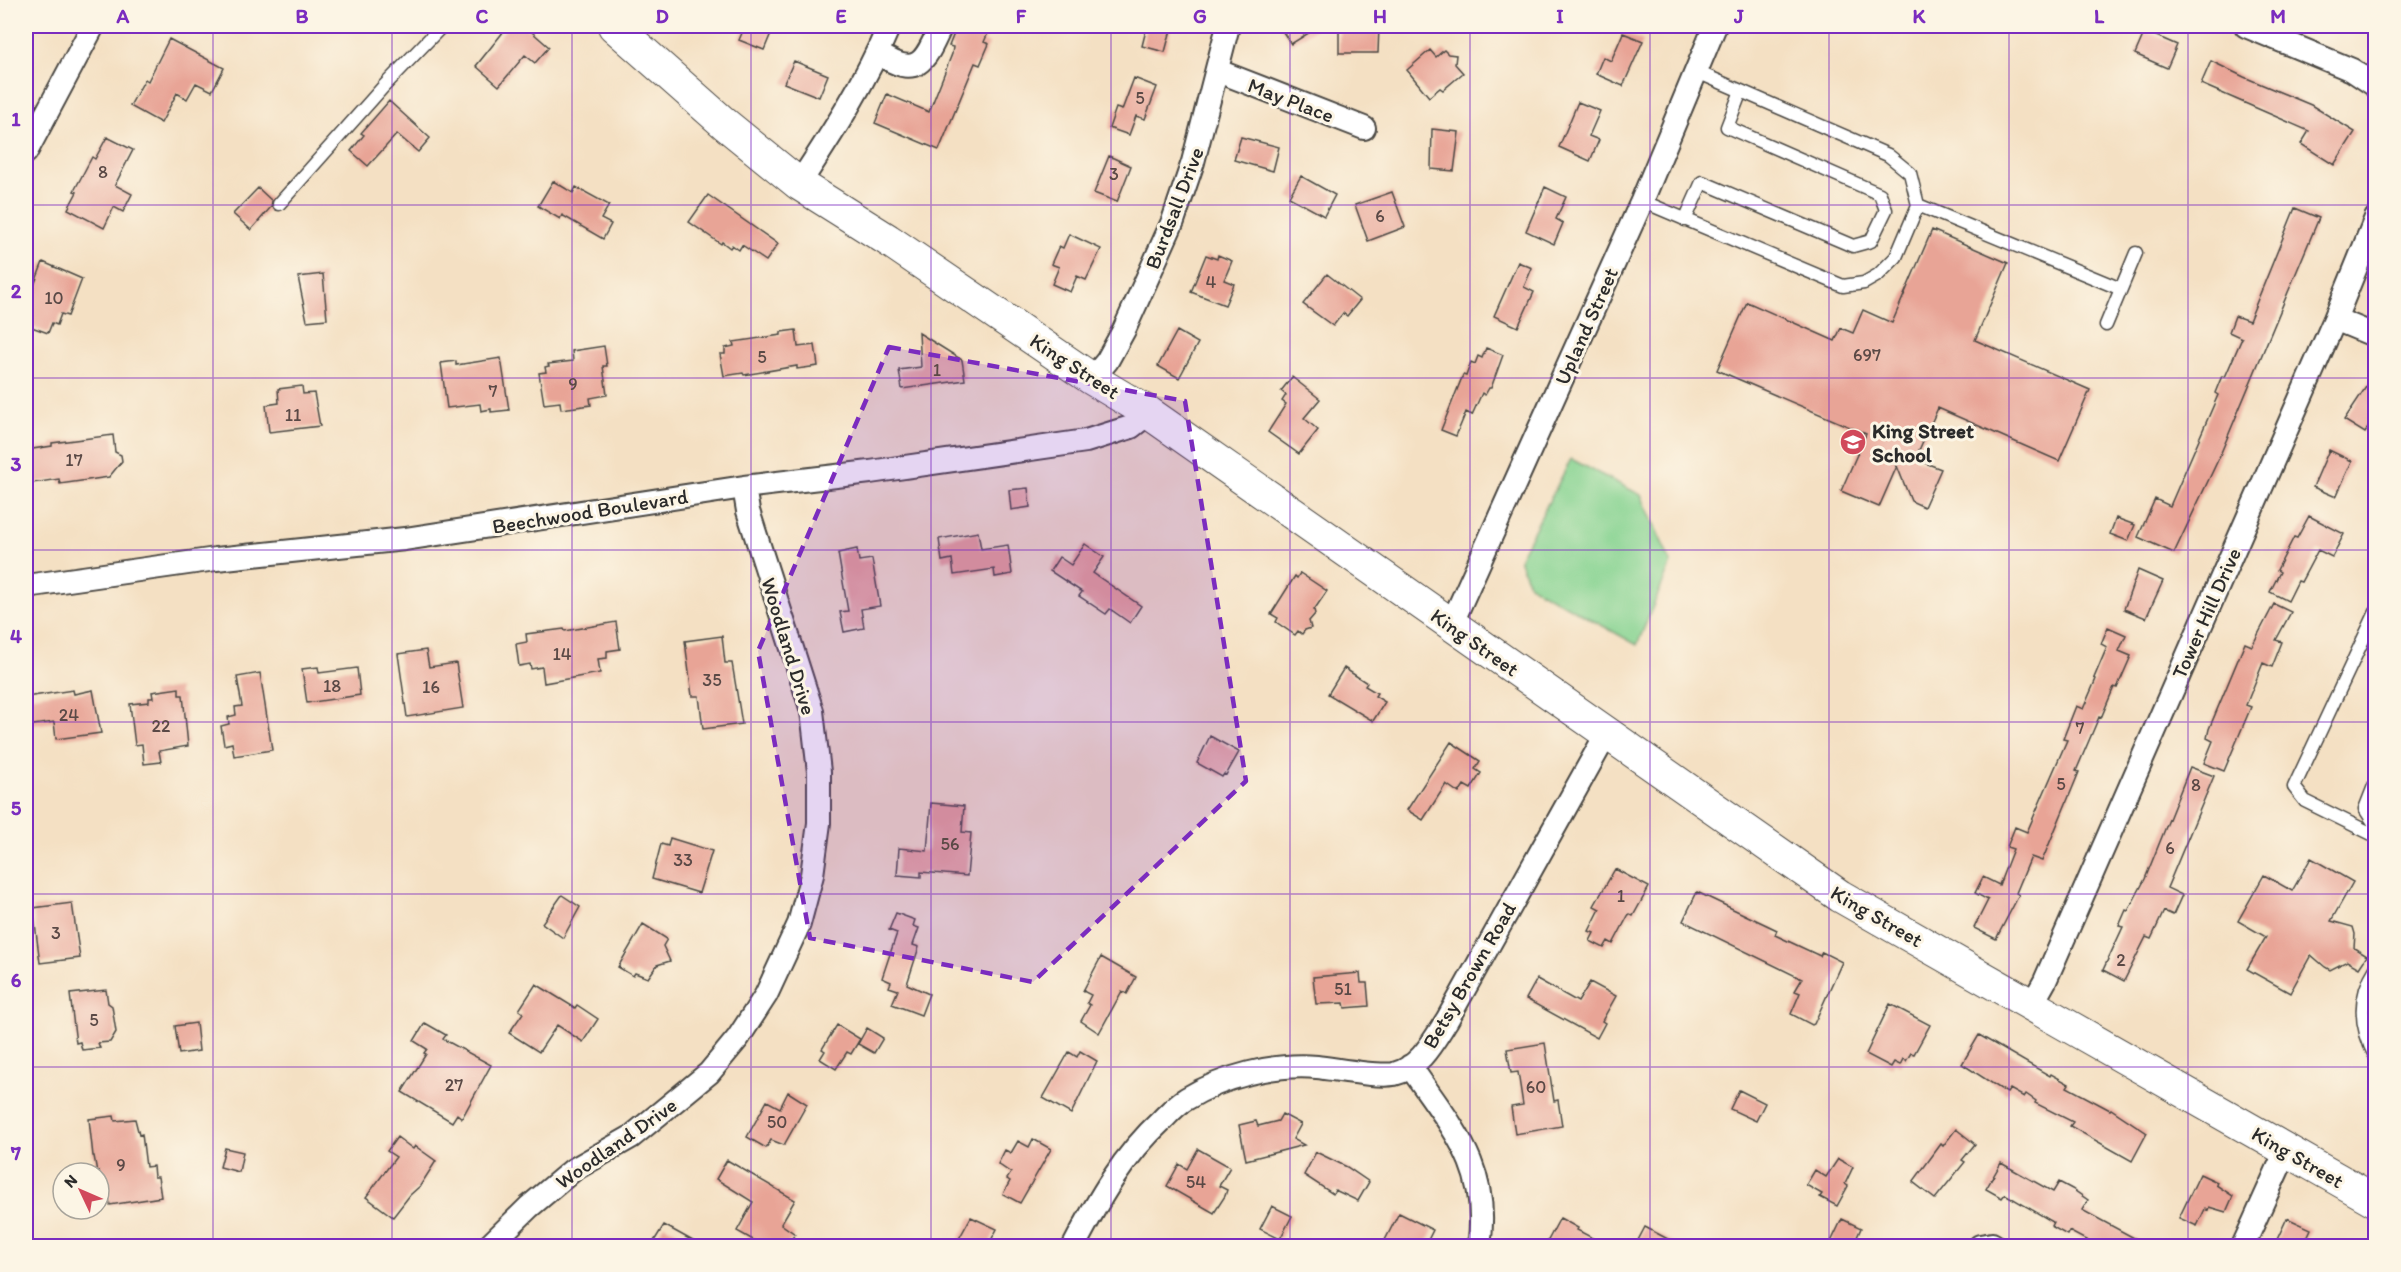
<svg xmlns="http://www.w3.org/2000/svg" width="2401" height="1272" viewBox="0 0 2401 1272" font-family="Itim,sans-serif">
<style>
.green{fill:#86d391;stroke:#587f5e;stroke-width:1.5}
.building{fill:#e8a496}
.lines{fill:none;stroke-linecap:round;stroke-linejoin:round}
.service-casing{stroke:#494642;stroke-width:15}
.minor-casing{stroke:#494642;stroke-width:26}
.secondary-casing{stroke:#494642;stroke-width:34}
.service{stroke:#fff;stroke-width:12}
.minor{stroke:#fff;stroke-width:22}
.secondary{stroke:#fff;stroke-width:32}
.marked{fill:#7b2cbf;fill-opacity:0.2;stroke:#7b2cbf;stroke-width:4.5;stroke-dasharray:12 8;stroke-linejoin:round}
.grid{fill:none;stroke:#7b2cbf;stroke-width:1.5;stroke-opacity:0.55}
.labels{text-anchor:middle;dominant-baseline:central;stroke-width:6;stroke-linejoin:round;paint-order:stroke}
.number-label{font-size:18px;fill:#5a4946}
.street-label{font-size:21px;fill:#2b2b2b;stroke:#fcf5e5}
.poi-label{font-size:21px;font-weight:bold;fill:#2b2b2b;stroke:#fcf5e5;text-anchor:start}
.neatline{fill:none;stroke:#7b2cbf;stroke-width:2}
.grid-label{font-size:20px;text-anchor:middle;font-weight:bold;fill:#7b2cbf}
</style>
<rect width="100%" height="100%" fill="#fcf5e5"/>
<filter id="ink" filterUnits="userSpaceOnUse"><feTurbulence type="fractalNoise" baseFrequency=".0167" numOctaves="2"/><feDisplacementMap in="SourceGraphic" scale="12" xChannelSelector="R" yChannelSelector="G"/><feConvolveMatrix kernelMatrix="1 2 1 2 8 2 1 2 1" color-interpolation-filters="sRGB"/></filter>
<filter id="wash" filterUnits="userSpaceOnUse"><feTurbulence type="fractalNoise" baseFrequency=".008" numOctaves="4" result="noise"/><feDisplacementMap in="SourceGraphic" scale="24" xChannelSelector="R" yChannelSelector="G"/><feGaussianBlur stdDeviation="1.35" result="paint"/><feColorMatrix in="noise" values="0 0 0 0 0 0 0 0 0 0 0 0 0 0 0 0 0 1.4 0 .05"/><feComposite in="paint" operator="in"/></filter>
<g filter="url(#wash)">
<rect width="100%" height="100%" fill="#f4e0c3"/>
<path class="green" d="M1571,459L1641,495L1671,563L1637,645L1529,585L1519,559Z"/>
<g id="blocks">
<path class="building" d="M508,26H525L549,47L535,63L525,55L499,86L476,66Z
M745,26H774L764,50L739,40Z
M957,26H991L984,42L989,44L980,65L975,63L939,150L875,123L887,94L929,112L952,54L953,47L949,46Z
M1147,26H1172L1165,52L1142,46Z
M1279,26H1320L1291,44Z
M1359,26H1379L1378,53H1339V29H1359Z
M2145,31L2177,45L2167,68L2135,54Z
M1623,33L1643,41L1623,86L1596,74L1603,57L1611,61Z
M169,39L224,68L212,91L196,83L187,99L177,93L161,123L130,106L145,79L148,81Z
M1430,50L1436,57L1444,50L1448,54L1456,55L1455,64L1463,73L1443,90L1440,88L1429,97L1407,70Z
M794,61L828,75L819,97L784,83Z
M2211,61L2244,77L2311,105L2355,132L2334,165L2301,144L2309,131L2201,84Z
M1134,78L1157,87L1145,119L1136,116L1129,135L1109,128L1116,108L1122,110Z
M389,101L430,138L418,152L397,134L368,166L351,151L364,135L361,133Z
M1578,102L1600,111L1589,136L1599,140L1590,161L1559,147Z
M1432,129L1459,132L1454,171L1431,169Z
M107,137L133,150L115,185L132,194L123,212L114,207L104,228L68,209L77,192L74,191L92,157L95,159Z
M1241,137L1279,147L1273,171L1234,160Z
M1109,156L1131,166L1117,202L1094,193Z
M1301,176L1335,195L1324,216L1289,197Z
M553,181L573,193L576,187L609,205L601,219L611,224L603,239L562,215L560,219L538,206Z
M1545,187L1566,197L1556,219L1563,223L1554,244L1526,231Z
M258,188L272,201L271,207L251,230L233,214Z
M1392,192L1405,227L1368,241L1355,205Z
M708,195L778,244L766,261L742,245L739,250L732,245L730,248L722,242L721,244L689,222Z
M2295,208L2319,218L2218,460L2174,553L2138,537L2155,499L2170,506L2218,395L2215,393L2219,383L2222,376L2225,377L2242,338L2229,332L2235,316L2249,321Z
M1932,230L2008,263L1975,340L2090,390L2059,461L1938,408L1915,459L1941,469L1924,507L1911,501L1897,466L1879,507L1841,491L1866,434L1717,370L1747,302L1835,341L1841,328L1853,333L1863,310L1892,323Z
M1069,234L1101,249L1086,280L1077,276L1070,292L1052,284L1059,267L1051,264L1059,246L1063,248Z
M1206,255L1217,259L1218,255L1232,261L1224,280L1234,284L1225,305L1191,292Z
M43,262L82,279L68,316L61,314L57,325L52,323L48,333L26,325V316L31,302L28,301Z
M1518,262L1532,268L1524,287L1534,292L1518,327L1494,316Z
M323,274L327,319L307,321L298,277Z
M1327,274L1360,300L1347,316L1343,313L1333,326L1303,304Z
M796,330L798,347L815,345L818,366L797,369V366L744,375L743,373L724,376L720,354H725V348L734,346L733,342L781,335V332Z
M1177,331L1198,343L1179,378L1158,366Z
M919,333L962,360L965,380L902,389L899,370L921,367Z
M604,346L607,366H603L607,395L590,398L591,405L561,409L560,402L544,404L539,373L546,372L545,367L549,366L548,364L573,361L572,351Z
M1486,348L1503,355L1491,388H1489L1485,395L1482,393L1472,415L1466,412L1456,436L1441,430L1463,375L1466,376L1471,362L1475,364L1478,356L1482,358Z
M501,358L509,410L491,412V409L481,411L480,404L447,408L441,363L456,361V365Z
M2376,372V416L2365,433L2344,420Z
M1292,377L1320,399L1304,418L1318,430L1299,454L1268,432L1286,404L1282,401L1286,395L1281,391Z
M302,386L303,394L314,393L320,426L269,432L266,405L279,403L278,389Z
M113,435L115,452L121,455L122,461L109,477L60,484L59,479L26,484V450L52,446V443Z
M2329,450L2352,461L2336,497L2313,487Z
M1028,488L1030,507L1011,510L1009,490Z
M2309,516L2344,534L2332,557L2318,550L2301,582L2298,581L2288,601L2270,592L2280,572L2277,570L2294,537L2297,538Z
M2116,518L2135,525L2128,541L2110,534Z
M978,532L981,549L1008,545L1012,574L995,577L994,569L954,575L952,559L942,561L939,539Z
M1085,544L1104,557L1093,573L1141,606L1130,623L1110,609L1106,614L1079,596L1082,592L1050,571L1059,557L1071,565Z
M857,549L859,561L872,559L880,606L861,609L864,628L844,632L840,612L848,611L838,553Z
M2138,570L2163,581L2146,618L2124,609Z
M1300,573L1327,591L1314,610L1315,614L1309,621L1311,628L1305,630L1302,634L1298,631L1295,635L1276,622L1278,618L1271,614L1295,576L1297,578Z
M2274,604L2291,612L2276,640L2282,642L2272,667L2263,663L2246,705L2251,707L2224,771L2204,763L2213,741L2207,738L2209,729L2245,643L2252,646Z
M616,622L620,649L607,651V658L598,659L600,673L544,683L542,667L531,669L530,664L519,666L516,644L527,642L526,634L564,629L565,631Z
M2108,627L2126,635L2119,651L2131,656L2117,688L2114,687L2101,718L2099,717L2076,771L2079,772L2072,789L2042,861L2031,857L2016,893L2019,895L1996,939L1974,928L1988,900L1975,893L1983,877L1999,885L2013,849L2007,847L2015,827L2027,832L2067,740L2063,739L2076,706L2083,709L2096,679L2094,678L2107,647L2101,644Z
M722,636L725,663H732L742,724L703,729L699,696H692L685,641Z
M426,650L429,667L456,663L463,708L407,717L398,654Z
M318,667L319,673L357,668L360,695L307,703L302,669Z
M1344,668L1367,683L1365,686L1377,693L1375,696L1385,702L1373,721L1328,694Z
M260,673L272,750L234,756L232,743L224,745L221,726L229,724L228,717L236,715L235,707L242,706L237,677Z
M179,688V695H183L188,746L159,751L161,762L144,764L142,744L135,745L130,704L149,702V698H153L152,692Z
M73,690L74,694L93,690L101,733L56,739L54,722L26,726V697Z
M1210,736L1239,752L1226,775L1224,774L1222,777L1197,763Z
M1451,742L1480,761L1475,769L1481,773L1471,789L1464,785L1459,793L1446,784L1423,820L1407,810Z
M2190,767L2214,776L2167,888L2182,895L2173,915L2164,911L2151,939L2146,937L2124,981L2103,970L2123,927L2119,926L2126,910L2128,911L2145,879Z
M931,803L964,806L962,832L971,833L967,876L921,872V877L897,875L899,848L927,851Z
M670,838L712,851L699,893L652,879L661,844L668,846Z
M2311,858L2353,882L2331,921L2353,927L2355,934L2354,948L2367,956L2359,968L2347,961L2330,970L2325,967L2311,955L2290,993L2247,969L2266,937L2238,921L2264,875L2292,891Z
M1615,869L1649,887L1633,916L1629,914L1613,944L1608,941L1604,948L1590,941L1594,933L1589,931L1600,909L1594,906Z
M1697,892L1777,930L1775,935L1820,956L1822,952L1842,962L1814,1024L1812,1025L1791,1014L1800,993L1795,991L1802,979L1683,921Z
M562,895L580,907L563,938L542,923Z
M72,903L80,958L40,963L33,908Z
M896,913L915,920L913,926L919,928L913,945L919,947L907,984L929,994L921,1015L892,1004L898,990L889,987L891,982L882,978L897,933L889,930Z
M643,924L667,939L663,946L670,961L657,965L648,978L635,973L633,976L618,967Z
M1101,957L1136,977L1127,994L1122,991L1099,1033L1081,1021L1090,1005L1087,1003L1091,995L1083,991Z
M1360,973L1361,983H1367L1369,1006L1345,1008L1344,1003L1316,1004L1313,977Z
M1537,979L1578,1002L1590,982L1616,996L1602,1021L1605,1023L1597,1038L1526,999Z
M536,984L575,1008L577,1005L598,1019L583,1042L557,1025L539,1052L509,1033L523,1013L519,1010Z
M106,990L108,1003L112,1006L116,1032L110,1042L98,1043L100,1048L82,1050L80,1042L76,1043L70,994Z
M1890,1004L1930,1025L1914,1054L1911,1053L1906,1061L1903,1059L1900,1065L1894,1062L1891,1067L1866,1054Z
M196,1023L199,1051L179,1054L175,1026Z
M425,1023L446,1035L443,1039L491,1065L462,1118L457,1114L452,1122L402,1092L426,1054L424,1053L427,1049L414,1041Z
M837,1025L860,1039L851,1054L847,1052L836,1069L820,1059L825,1051L822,1049Z
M867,1028L883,1038L874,1053L858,1044Z
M1979,1035L2050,1076L2051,1074L2069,1084L2067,1087L2110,1110L2111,1109L2147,1133L2132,1161L2070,1126L2073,1122L2035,1103L2036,1101L2026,1094L2024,1097L2010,1089L2007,1093L1962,1064Z
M1545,1043L1554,1101L1558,1100L1562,1126L1515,1134L1511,1107L1523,1105L1518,1072L1511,1073L1507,1049Z
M1080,1051L1097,1061L1071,1114L1043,1098L1069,1052L1077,1057Z
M1739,1090L1765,1103L1756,1121L1730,1109Z
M788,1092L807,1104L784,1145L771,1140L766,1148L747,1137L767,1101L780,1108Z
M1282,1114L1301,1124L1293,1139L1304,1145L1246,1160L1239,1125L1256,1121L1258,1126L1278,1121Z
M114,1116L115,1121L135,1119L139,1135L142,1134L146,1167L153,1166L154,1177H158L161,1197L110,1205L109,1200L99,1201V1171L97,1172L94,1156H93L89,1119Z
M1956,1129L1975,1144L1962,1160L1965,1162L1935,1199L1913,1182L1941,1144L1943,1146Z
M397,1137L413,1149L415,1146L436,1161L420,1186L410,1195L393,1217L366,1197L396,1157L387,1151Z
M1033,1139L1051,1149L1020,1203L1003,1194L1010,1181L1007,1179L1011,1173L998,1164L1005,1150L1011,1153L1018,1141L1029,1147Z
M225,1148L243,1152L239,1172L220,1167Z
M1198,1149L1230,1167L1219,1186L1227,1190L1225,1196L1214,1213L1167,1186L1179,1164L1187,1169Z
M1316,1152L1347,1167L1369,1182L1358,1201L1335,1190L1333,1194L1304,1175Z
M1838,1159L1853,1167L1845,1184L1848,1186L1837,1206L1820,1197L1822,1194L1806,1185L1815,1170L1826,1177Z
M727,1160L795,1200L781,1224L795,1234L787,1246H764L737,1231L753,1202L716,1179Z
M2001,1163L2053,1192L2059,1182L2072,1189L2088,1200L2082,1210L2149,1246H2097L2069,1231L2067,1235L2051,1226L2053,1222L2005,1194L2002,1198L1986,1189Z
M2200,1174L2217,1182L2216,1185L2233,1196L2226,1212L2209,1207L2208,1211L2205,1209L2197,1226L2179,1218Z
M1272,1206L1292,1216L1280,1239L1260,1229Z
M1399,1213L1433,1230L1425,1246H1382Z
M971,1217L997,1229L988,1246H955Z
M1560,1218L1578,1228L1577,1230L1608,1246H1545Z
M2287,1218L2311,1229L2303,1246H2274Z
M1842,1219L1861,1228L1853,1246H1829Z
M664,1225L702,1246H651Z
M1645,1227L1681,1246H1635Z"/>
</g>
</g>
<g filter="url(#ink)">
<use href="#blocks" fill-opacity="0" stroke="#494642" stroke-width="1.5"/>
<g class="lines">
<defs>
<path id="service" d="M1642,201L1843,286L1864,283L1878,275L1896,257L1918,205L1910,173L1888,155L1695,71
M279,204L384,86L442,26
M1918,205L2121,289L2136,253
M1685,220L1702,182L1853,246L1871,241L1886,210L1880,194L1727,127L1741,91
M2106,325L2121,289
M2376,612L2294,787L2305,801L2376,836
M2376,781L2365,809L2376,826
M2376,968C2357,997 2360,1028 2376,1058"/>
<path id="minor" d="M2246,26L2352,70L2376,86
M878,53C918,80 925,61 941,26
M1218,71L1364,128
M26,152L93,26
M799,184C833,132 865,83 889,26
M2335,319L2376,336
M1092,379L1107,361L1124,330L1173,221L1193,162L1228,26
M26,586L216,559L405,539L744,487L870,472L1086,441L1131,427L1149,413
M1451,625L1642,201L1715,26
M2031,1006L2045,981L2335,319L2376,218
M1410,1066C1452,1128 1491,1167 1479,1246
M489,1246L529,1207L573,1170L631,1137L709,1073L738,1038L766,995L799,924L812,875L819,823V772L812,711L748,511L744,487
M1074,1246C1098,1200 1123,1156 1162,1120C1169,1113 1177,1104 1186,1099C1222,1077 1274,1063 1317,1067C1336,1069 1377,1077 1394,1074C1420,1068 1434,1040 1447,1020L1606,735
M1980,1246L1992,1244L1995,1246
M2243,1246L2286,1151"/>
<path id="secondary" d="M614,26L725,124L799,184L888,240L1092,379L1149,413L1840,896L2376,1201"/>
</defs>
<use href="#service" class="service-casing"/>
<use href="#minor" class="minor-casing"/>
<use href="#secondary" class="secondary-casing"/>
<use href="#service" class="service"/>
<use href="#minor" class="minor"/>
<use href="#secondary" class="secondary"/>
</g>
</g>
<path class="marked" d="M889,347L1185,401L1246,781L1033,982L810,938L758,651Z"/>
<path class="grid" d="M213,26V1246M392,26V1246M572,26V1246M751,26V1246M931,26V1246M1111,26V1246M1290,26V1246M1470,26V1246M1650,26V1246M1829,26V1246M2009,26V1246M2188,26V1246M26,205H2376M26,378H2376M26,550H2376M26,722H2376M26,894H2376M26,1067H2376"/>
<defs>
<symbol id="school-disc" viewBox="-11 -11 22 22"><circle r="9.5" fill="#d1495b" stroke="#fcf5e5"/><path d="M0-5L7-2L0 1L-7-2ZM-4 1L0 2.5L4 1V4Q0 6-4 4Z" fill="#fff"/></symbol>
</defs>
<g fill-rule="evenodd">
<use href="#school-disc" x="1838" y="427" width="30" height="30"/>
</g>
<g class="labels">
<g class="number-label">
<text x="1140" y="98">5</text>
<text x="103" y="172">8</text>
<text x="1114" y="174">3</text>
<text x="1380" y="216">6</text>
<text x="1211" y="282">4</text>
<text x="54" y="298">10</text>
<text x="1867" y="355">697</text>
<text x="762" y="357">5</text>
<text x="937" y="370">1</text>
<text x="573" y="384">9</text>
<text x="493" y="391">7</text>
<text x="293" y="415">11</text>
<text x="74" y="460">17</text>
<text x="562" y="654">14</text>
<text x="712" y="680">35</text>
<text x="332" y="686">18</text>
<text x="431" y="687">16</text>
<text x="69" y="715">24</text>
<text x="161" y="726">22</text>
<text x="2080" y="728">7</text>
<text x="2061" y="784">5</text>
<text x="2196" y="785">8</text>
<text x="950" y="844">56</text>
<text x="2170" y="848">6</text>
<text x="683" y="860">33</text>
<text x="1621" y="896">1</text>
<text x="56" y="933">3</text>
<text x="2121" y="960">2</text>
<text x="1343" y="989">51</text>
<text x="94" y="1020">5</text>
<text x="454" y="1085">27</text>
<text x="1536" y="1087">60</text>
<text x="777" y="1122">50</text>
<text x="121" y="1165">9</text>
<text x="1196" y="1182">54</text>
</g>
<g class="street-label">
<text transform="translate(1291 100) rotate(21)">May Place</text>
<text transform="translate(1174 208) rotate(-69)">Burdsall Drive</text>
<text transform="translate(1586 326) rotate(-66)">Upland Street</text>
<text transform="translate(1075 366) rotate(33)">King Street</text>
<text transform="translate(590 511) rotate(-9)">Beechwood Boulevard</text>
<text transform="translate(2206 613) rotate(-66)">Tower Hill Drive</text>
<text transform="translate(1475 642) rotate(35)">King Street</text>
<text transform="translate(789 646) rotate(73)">Woodland Drive</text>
<text transform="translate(1877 916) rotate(30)">King Street</text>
<text transform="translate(1469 975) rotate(-60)">Betsy Brown Road</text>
<text transform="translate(616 1143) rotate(-35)">Woodland Drive</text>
<text transform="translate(2298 1157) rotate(30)">King Street</text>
</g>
<g class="poi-label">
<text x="1872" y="430">King Street<tspan x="1872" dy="24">School</tspan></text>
</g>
</g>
<rect width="2401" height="1272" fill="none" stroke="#fcf5e5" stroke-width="66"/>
<g transform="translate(81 1191) rotate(314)"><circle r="28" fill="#fcf5e5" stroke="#a8a49b" stroke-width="1.5"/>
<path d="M0-4.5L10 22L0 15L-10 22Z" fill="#d1495b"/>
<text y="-9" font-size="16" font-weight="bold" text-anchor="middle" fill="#2b2b2b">N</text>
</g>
<rect x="33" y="33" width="2335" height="1206" class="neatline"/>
<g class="grid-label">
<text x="123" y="23">A</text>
<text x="302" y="23">B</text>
<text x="482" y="23">C</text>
<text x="662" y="23">D</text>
<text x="841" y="23">E</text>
<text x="1021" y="23">F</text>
<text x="1200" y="23">G</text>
<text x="1380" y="23">H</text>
<text x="1560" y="23">I</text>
<text x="1739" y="23">J</text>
<text x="1919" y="23">K</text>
<text x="2099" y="23">L</text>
<text x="2278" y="23">M</text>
<text x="16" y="126">1</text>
<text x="16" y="298">2</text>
<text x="16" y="471">3</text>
<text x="16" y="643">4</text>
<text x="16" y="815">5</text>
<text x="16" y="987">6</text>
<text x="16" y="1160">7</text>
</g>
</svg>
